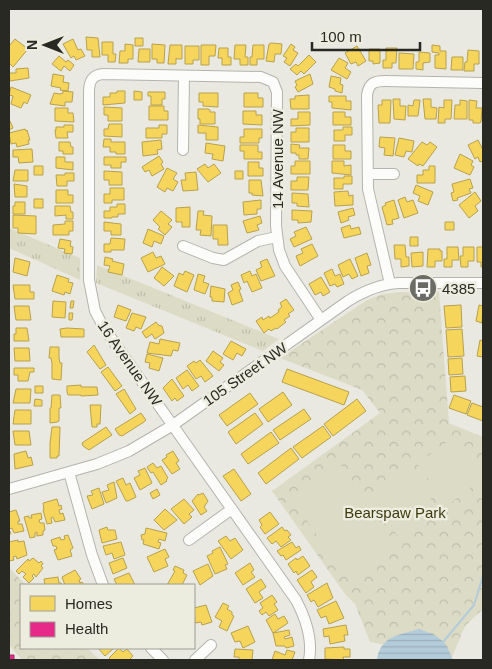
<svg xmlns="http://www.w3.org/2000/svg" width="492" height="669" viewBox="0 0 492 669" font-family="Arial,sans-serif">
<style>
.grass{fill:url(#grass-tufts)}
.forest{fill:url(#forest-crowns)}
.garden{fill:#dcdcc6}
.water{fill:url(#water-rules)}
.homes{fill:#f6d55c;stroke:#b8a14b}
.health{fill:#e7298a;stroke:#ae296b}
.lines{fill:none;stroke-linecap:round;stroke-linejoin:round}
.stream{stroke:#b3ccda;stroke-width:2}
.minor-casing{stroke:#b4b4ae;stroke-width:12}
.minor{stroke:#fcfcfb;stroke-width:10}
.labels{text-anchor:middle;dominant-baseline:central;stroke-width:5;stroke-linejoin:round;paint-order:stroke}
.street-label{font-size:15px;fill:#292924;stroke:#ececdf}
.poi-label{font-size:15px;fill:#292924;stroke:#ececdf;text-anchor:start}
.park-label{font-size:15px;fill:#3d3b0d;stroke:#ececdf}
</style>
<defs>
<pattern id="grass-tufts" width="24" height="20" patternUnits="userSpaceOnUse" patternTransform="scale(1.25)"><rect width="24" height="20" fill="#dcdcc6"/><path d="M3 7l-1-3M5 7V3M7 7l1-3M15 17l-1-3M17 17v-4M19 17l1-3" fill="none" stroke="#bdbdaa"/></pattern>
<pattern id="forest-crowns" width="20" height="18" patternUnits="userSpaceOnUse" patternTransform="scale(1.25)"><rect width="20" height="18" fill="#dcdcc6"/><path d="M2 6a3 3 0 1 1 6 0M12 15a3 3 0 1 1 6 0" fill="none" stroke="#bdbdaa"/></pattern>
<pattern id="water-rules" width="6" height="5" patternUnits="userSpaceOnUse" patternTransform="scale(1.25)"><rect width="6" height="5" fill="#b3ccda"/><path d="M0 2.5h6" fill="none" stroke="#9aafbb"/></pattern>
</defs>
<rect width="100%" height="100%" fill="#e9e9e2"/>
<path class="grass" d="M9,228L80,258V280L9,248Z
M97,265L279,339L263,351L96,283Z"/>
<path class="forest" d="M399,292H439L449,423L483,437V609L465,626L452,657L370,642L355,604L345,594L272,491L380,413L362,390L280,358L367,300L383,294Z
M9,568L26,585H21V648H87L100,660H22L9,645Z"/>
<path class="garden" d="M456,435L483,471V478L448,505L417,464Z
M339,462L397,546L348,580L290,496Z
M409,469L439,510L400,539L370,498Z"/>
<path class="water" d="M419,629C439,636 445,639 453,660H377C380,636 399,635 419,629Z"/>
<path class="homes" d="M86,37L98,38L100,57H92V50H87Z
M135,38H143V46H135Z
M15,39L28,49L13,67L9,63V46Z
M73,39L78,50L81,49L85,56L76,60L74,56L71,58L63,44Z
M102,42H113V54H116L115,62H108V55H102Z
M271,43L282,44L281,54H275L274,62L266,61L269,44Z
M125,44L133,45V59H128V63H119L120,51H125Z
M152,44L165,45L164,63H157V59H152Z
M291,44L295,47L293,50L298,53L290,66L284,62L287,58L283,56Z
M170,45H182V59H177L176,58V64H168Z
M201,45H216L215,56H209V65H201Z
M235,45H246L245,57H248V65H240V59H234Z
M253,45H264V59H257V65H250V57H252Z
M432,45L440,46V51H446V69L435,68V55H439V53L432,52Z
M185,46H199V60H193V64H185Z
M357,46L366,61L358,66L356,62L351,64L345,53Z
M219,48H228V57H231V65H222V58H218Z
M386,48H397L396,63H392V68H383V60H386Z
M139,49H150V62H138Z
M369,49H380V63L373,64V61H369Z
M468,50L479,51V64H474V71H464L465,62H467Z
M419,52L430,53V62L423,63V70L416,69V62H419Z
M399,53L414,54L413,69H399Z
M309,55L316,62L304,74L301,71L297,75L290,69L296,64L298,66Z
M59,56L66,62L68,60L74,65L70,71L64,66L61,71L52,64Z
M452,57H463V70H451Z
M339,58L348,63L345,68L351,72L347,79L331,70Z
M28,68L29,78L10,81L9,73H16V69Z
M53,74L64,76L63,82L69,83L68,91L60,90L61,88L51,86Z
M310,74L313,84L298,92L295,87L297,85L295,81Z
M331,76L341,78L340,84L343,85L342,93L335,91V89L329,87Z
M11,87L31,95L27,104L24,102L21,108L11,104L13,96L9,95Z
M63,91L73,92L72,102H65V106L50,104L54,93L60,94L63,93Z
M117,91H125V103L103,105V97H110V93H117Z
M134,91L142,92V100H134Z
M148,92H165V99H162V105H151V96H148Z
M199,93H218V107L203,106V102H199Z
M244,93H258V98H263V107H244Z
M309,95V109H291L290,99H295V96Z
M329,96H346V101H351V110L332,108V102H329Z
M393,99H400V106H406L405,120L394,119Z
M423,99H431V107L437,108L436,119H425Z
M382,100H391L390,123H379L378,105H382Z
M414,100H420L418,116H408V105L413,106Z
M444,100H452L451,119H445V123H438L439,107L444,108Z
M460,100L467,101V119H454L455,105H460Z
M469,100L477,101L476,108H482L481,122L480,123H473V120H469Z
M149,106H164V111H168V120H149Z
M104,107L122,108V121H108V115H104Z
M55,108H68V113H73L74,122L55,121Z
M198,109H208L210,110V112H215V124H200V119H198Z
M243,111H256V115H262V125L243,124Z
M298,112H310V125L291,126V119H298Z
M333,112H345V117H351V125H333Z
M9,121H10L13,128L9,130Z
M109,124H122V137L104,136V129H108Z
M64,125H73V132H67L68,138H56L55,130H56V127H64Z
M159,125H167V134H162V138H146V128H159Z
M198,125L218,127V140H206V133H198Z
M343,127H352V135H345V141H334V130H343Z
M296,128H309V142H291V132H296Z
M25,129L26,131L27,130L30,140H28L29,144L17,147L16,143L11,144L9,133Z
M244,129H262V138H259V143H240V137H244Z
M380,137L395,138L393,156L384,155L385,148L379,147Z
M399,138L414,141L412,152L406,151L404,157L395,155Z
M104,139H111V142H125V154H116V152H110V147H103Z
M161,140L162,149L157,150L158,154L143,156L142,142Z
M478,140L483,150V161L480,162L478,157L475,159L468,145Z
M59,142H70L71,147H73V154H63V151H59Z
M422,142L427,145L430,142L437,147L423,166L419,164L418,166L408,159Z
M206,143L225,146L223,161L212,159L213,154L205,153Z
M291,144L300,145L299,148H309L308,159H299V155H296V153H291Z
M240,145H258V152H262V159H244V151H240Z
M333,145H345V151H351V159H333Z
M32,149L33,162L19,163L18,157H13V150Z
M460,154L473,161L471,165L474,167L470,175L454,168Z
M159,156L163,162L161,164L164,169L152,176L149,170L145,172L142,167Z
M56,157H65V162H73V170L56,168Z
M104,157H126V162H121V168H111V165H104Z
M295,161H310V174H291V166H295Z
M332,161H344V166L351,165V175L332,173Z
M248,162H259V168H263V176H248Z
M205,164L208,168L214,164L221,173L208,182L197,169Z
M34,166H43V175H34Z
M429,166H435V183H417V175H423V170H429Z
M167,168L177,173L173,179L178,182L173,191L167,188L165,192L157,187Z
M15,170H28V181H13Z
M104,171L122,172V185H109V180H104Z
M235,171H243V179H235Z
M196,172L198,190L183,191L181,180H186L185,173Z
M65,173H74V181H67V186H57L56,175H65Z
M344,176H352V184H343V189H334V178H344Z
M297,177H309L308,190H291V181H297Z
M470,179L473,188L469,189L471,193L457,198L458,200L453,201L451,193L454,192L452,184Z
M249,180H261L263,196L252,195V193H249Z
M14,184L27,186V197H15Z
M416,185L433,192L428,205L418,201L420,196L413,193Z
M110,188H124V200H112V203H104V194H110Z
M56,190H68V195H73V203H56Z
M348,191L349,196L353,195V205L335,206L334,192Z
M475,192L481,201L475,206L478,211L469,218L459,205Z
M292,193L308,194L309,207L297,206V203H292Z
M405,197L407,202L413,200L418,213L404,218L398,200Z
M34,199H43V208H34Z
M261,200V209H257V214L244,215L243,202Z
M394,200L399,218L392,220L393,224L387,225L382,207L386,205L385,203Z
M15,202H25V214H13V206H15Z
M117,204H125V214H118V217H112V218H104V211H110V207H117Z
M55,206H70L71,212H73V219H66V215L55,216Z
M190,207V227H182V222H176V208Z
M353,208L355,215L348,217L349,220L341,223L338,212Z
M292,210L312,211L311,222L298,223V220H292Z
M161,211L172,220L168,224L172,227L165,235L158,229L160,227L153,220Z
M198,211H204L203,215L212,216L211,236L200,235L201,230H196Z
M13,215L36,216V234L18,233V228H13Z
M260,216L262,223L257,225L259,230L247,233L243,221Z
M65,221H73V231H69V235H53V225L65,224Z
M104,222L121,224V235H111V231H104Z
M445,222H454V230H445Z
M213,225H227L228,245H218V239H213Z
M350,225L351,229L359,227L361,234L344,238L341,228Z
M306,227L312,239L294,247L290,239L296,236L294,232Z
M148,229L164,236L161,244L154,241L152,247L143,243Z
M410,237H418V246H410Z
M111,238L125,239L124,250H111V252H104V244H110Z
M60,239L71,241L70,246L73,247L72,254L64,253L65,249L58,248Z
M312,244L318,256L300,266L296,256L303,253L301,249Z
M394,245H405L406,257H409V266L401,267V259H395Z
M447,247H458L459,260H452V267H444V259H447Z
M463,247H474V261H468V267H461L460,256H463Z
M477,247H483V267H481V262H477Z
M428,249H440V251H442V261H435V267H427Z
M153,252L156,258L161,256L165,264L148,272L141,258Z
M423,252V266L412,267L411,253Z
M367,253L371,265L367,266L369,273L361,276L355,258Z
M105,257L113,259L112,261L124,264L122,275L108,272L110,266L104,265Z
M15,258L30,262L27,276L13,272Z
M267,259L275,276L261,281L256,270L262,267L260,262Z
M350,259L358,276L352,279L349,274L343,277L338,265Z
M162,267L174,276L164,286L154,278Z
M332,269L335,276L340,274L344,284L337,287L335,284L330,286L324,273Z
M185,271L194,275L187,292L174,286L179,273L183,275Z
M250,271L252,276L256,274L262,288L252,292L247,281L244,283L241,275Z
M198,274L205,276L203,282L209,284L205,294L194,290Z
M57,275L69,279L68,282L73,283L70,294L65,292L64,295L52,291Z
M321,277L330,292L323,296L321,292L315,295L309,284Z
M238,282L241,289L239,290L243,301L232,305L228,293L233,290L231,285Z
M13,285H30V292H34V299H15Z
M211,286L225,289L224,302L212,301V297H210Z
M286,299L294,310L288,314L290,316L284,320L286,322L277,329L276,328L271,331L269,329L264,333L256,321L262,317L263,320L269,316L270,318L279,312L278,310L282,307L280,303Z
M53,301L66,302L65,318L52,317Z
M71,301H74L73,308H70Z
M118,305L131,310L126,321L114,317Z
M461,305L462,327L446,328L444,306Z
M479,305L483,306L482,323L476,321Z
M14,306H29L31,320H16Z
M69,313H73L72,320H69Z
M132,313L146,317L141,329L136,327L134,331L126,328Z
M156,322L158,325L162,326L164,333L155,339L152,334L146,338L142,332Z
M16,328H27L29,341H14V334H16Z
M67,328L84,329V337H61L60,329Z
M462,329L464,356L448,357L446,330Z
M160,339L180,343L178,351L173,350L171,356L147,353L150,342L159,344Z
M480,340L483,341V357L477,356Z
M231,341L246,349L242,356L237,353L233,360L223,354Z
M94,345L106,365L100,369L87,352Z
M50,347H59V358L60,363H62L61,380L52,379V363L51,358H49Z
M14,348H29L30,361H15Z
M213,351L223,358L220,362L224,365L219,371L206,361Z
M147,354L163,358L159,371L149,368L150,363L145,362Z
M462,358L463,374L449,375L448,359Z
M200,360L213,376L205,382L201,376L196,379L187,366L194,361L196,363Z
M108,367L122,386L115,391L101,372Z
M14,368H34V372H30L28,381H18V375H14Z
M287,369L349,392L344,405L282,382Z
M187,370L199,386L192,391L188,385L183,389L176,378Z
M465,376L466,391L451,392L450,377Z
M172,379L184,396L177,401L175,398L172,401L163,388Z
M81,385V387H97L98,395L81,396V395H68L67,392V386Z
M35,386H43V393H35Z
M16,389H31L30,403H13Z
M124,389L136,409L130,414L116,394Z
M283,392L292,405L268,422L259,409Z
M250,393L258,404L227,426L219,415Z
M52,395H60L61,408H59V421L57,422L50,423V408H51Z
M454,395L471,401L466,414L449,408Z
M35,399L42,400V406H34Z
M357,399L366,411L333,436L324,424Z
M472,403L483,407V421L467,415Z
M90,405H101L100,424H97V427H92Z
M304,409L311,419L280,440L273,430Z
M15,410H31V424H13Z
M141,413L146,420L144,422L122,436L119,435L115,429Z
M255,413L263,424L236,444L228,432Z
M323,426L331,437L302,458L293,447Z
M52,427H60L59,456H57V458H50V443Z
M106,427L112,435L89,450L83,446L82,443Z
M13,431H29L31,445H15Z
M271,432L279,443L248,464L241,454Z
M291,448L299,459L266,484L258,473Z
M26,451L28,458L31,457L33,465L15,469L14,454Z
M173,451L179,461L176,463L180,469L172,474L162,460L167,457L166,455Z
M153,463L157,468L161,466L168,478L166,480L167,481L161,485L153,472L151,473L147,467Z
M145,468L152,483L140,490L134,478L140,475L138,471Z
M234,469L251,494L241,501L223,476Z
M123,478L126,485L130,483L136,497L128,501H126L116,481Z
M114,482L117,498L106,503L102,492L109,490L107,485Z
M99,488L104,504L92,509L87,496L93,495L91,491Z
M157,489L160,495L153,499L150,493Z
M203,493L208,501L204,507L207,511L201,515L192,501L198,494L199,495Z
M57,499L59,506L61,505L62,509L59,510L60,514L63,513L65,520L55,522L53,517L51,518L52,523L47,524L43,510H44L43,503Z
M184,499L194,510L189,514L192,517L184,524L171,509Z
M165,509L177,520L164,530L154,520Z
M16,510L20,521H18V524H22L24,531L14,533L12,528L9,529L11,534H9V512Z
M270,512L279,524L265,534L260,527L262,525L259,520Z
M41,513L42,519L39,520L40,523H44L45,530L43,531V535L37,536V532L35,533V537L30,538L24,517L29,516V518H32L31,515Z
M107,527L108,530H115L117,539L102,543L99,530Z
M282,527L285,531L287,530L291,535L288,537L291,540L281,547L276,541L272,544L267,538Z
M146,528L167,533L165,541L159,539L158,542L161,543L159,549L143,544L144,540H142L141,535L145,534Z
M68,535L73,548L70,550L72,556L58,560L54,550L57,549L56,546H53L51,540L60,537L61,540L65,539L64,536Z
M226,536L230,541L235,538L243,550L231,559L218,541Z
M18,540V542L24,541L27,555L17,559L16,556L13,557L14,560L9,561V542Z
M121,542L125,555L114,559L112,553L106,555L103,546Z
M292,542L296,548L299,546L301,550L286,560L283,555L281,556L277,551Z
M220,547L228,564L225,565L227,569L215,574L207,556L213,553L212,551Z
M165,549L169,557L165,559L168,566L154,572L147,557Z
M303,556L310,566L298,575L296,571L294,573L288,564L296,558L297,560Z
M33,558L39,563L41,561L43,564L41,566L43,568L36,577L34,574L32,576L34,578L29,583L23,577L26,574L22,571L19,574L16,571L28,559L29,561Z
M123,558L127,568L113,574L109,563Z
M250,563L254,570L251,572L255,577L243,585L235,573Z
M208,564L213,576L200,585L193,571Z
M175,566L184,570L183,573L187,575L182,585H167L175,571L173,570Z
M75,570L81,579L79,580L80,583L82,582L84,585H65L62,577Z
M312,570L317,577L311,582L314,587L306,593L297,580Z
M129,573L135,585H117L114,579Z
M58,577L59,583H61L62,585H45L44,579Z
M261,579L266,587L259,592L263,598L255,603L246,589Z
M327,583L333,598L318,607L314,600L311,602L307,595Z
M272,595L277,602L274,604L278,610L269,616L266,612L262,615L259,611L263,608L260,603Z
M336,601L344,618L329,624L326,616L321,618L317,610Z
M223,603L229,606L227,609L232,612V615L234,616L227,631L219,627L222,621L215,617Z
M206,605L212,622L202,625L201,622L195,623L194,608Z
M275,614L278,619L284,616L288,623L273,633L266,620Z
M346,625L348,635H344L345,641L330,644L329,636L324,637L323,629Z
M248,626L255,642L243,648L240,641L235,642L231,633Z
M289,630L290,635L284,637L285,639L292,637L294,646L286,648L285,646H276L273,633Z
M344,647V649H350V657H343L344,660L325,659V648Z
M98,648H114L105,656Z
M119,648L123,652L127,649L133,656L129,660H111L109,658Z
M235,649L253,650L252,660H239V657H234Z
M287,650L295,652L292,660H272L275,651L285,655Z"/>
<path class="health" d="M9,655H14V660H9Z"/>
<g class="lines">
<path class="stream" d="M443,642L474,605L483,576"/>
<defs>
<path id="minor" d="M183,150L184,76
M368,174H394
M183,246L213,258L224,260L258,241L277,237
M390,284L368,189L367,95C369,83 374,81 385,81L483,83
M69,472L92,555L103,585
M9,489L97,464L129,451L173,425L348,301C364,291 380,284 399,283H483
M189,540L232,509
M151,648L163,660
M195,660L211,645
M309,660C313,639 306,619 296,600L104,328L95,311L89,280V92C89,81 92,75 103,74L261,77L273,82L277,92L276,226L279,250L285,266L321,320"/>
</defs>
<use href="#minor" class="minor-casing"/>
<use href="#minor" class="minor"/>
</g>
<defs>
<symbol id="bus-disc" viewBox="-11 -11 22 22"><circle r="9.5" fill="#6c6c66" stroke="#ececdf"/><path d="M-5-6H5V4H4V6H2V4H-2V6H-4V4H-5ZM-3.5-4V0h7V-4ZM-3.5 1.2v1.5H-2V1.2ZM2 1.2v1.5H3.5V1.2Z" fill="#fff"/></symbol>
</defs>
<g fill-rule="evenodd">
<use href="#bus-disc" x="407" y="272" width="32" height="32"/>
</g>
<g class="labels">
<g class="street-label">
<text transform="translate(277 159) rotate(-90)">14 Avenue NW</text>
<text transform="translate(130 363) rotate(55)">16 Avenue NW</text>
<text transform="translate(245 374) rotate(-35)">105 Street NW</text>
</g>
<g class="poi-label">
<text x="442" y="288">4385</text>
</g>
<g class="park-label">
<text x="395" y="512">Bearspaw Park</text>
</g>
</g>
<rect width="492" height="669" fill="none" stroke="#292924" stroke-width="20"/>
<rect x="20" y="584" width="175" height="65" fill="#ececdf" stroke="#9e9e94"/>
<rect x="30" y="596" width="25" height="15" fill="#f6d55c" stroke="#9e9e94"/>
<text x="65" y="609" font-size="15" fill="#292924">Homes</text>
<rect x="30" y="622" width="25" height="15" fill="#e7298a" stroke="#9e9e94"/>
<text x="65" y="634" font-size="15" fill="#292924">Health</text>
<g transform="translate(45 45) rotate(270)" stroke="#ececdf" stroke-width="4" paint-order="stroke">
<path d="M0-4L9 19L0 12L-9 19Z" fill="#292924"/>
<text y="-8" font-size="14" font-weight="bold" text-anchor="middle" fill="#292924">N</text>
</g>
<path d="M312 42v8h108v-8" fill="none" stroke="#292924" stroke-width="2.5"/>
<text x="320" y="42" font-size="15" fill="#292924" stroke="#ececdf" stroke-width="4" paint-order="stroke">100 m</text>
</svg>
